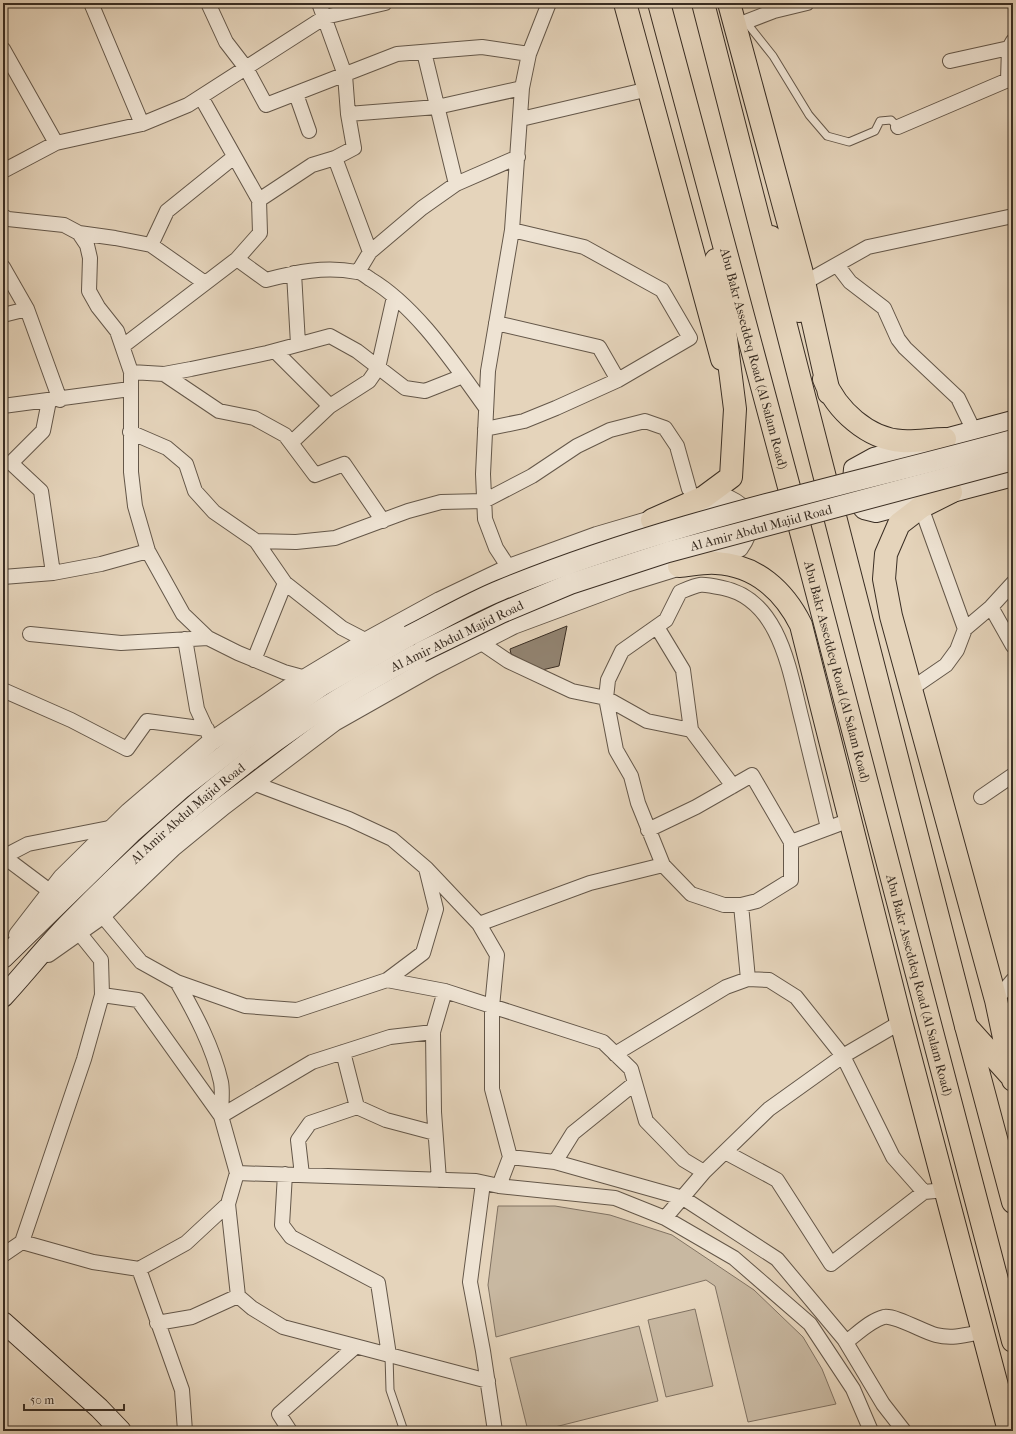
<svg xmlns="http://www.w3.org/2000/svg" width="1016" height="1434" viewBox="0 0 1016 1434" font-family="'IM FELL French Canon',serif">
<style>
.green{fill:#c8b8a1;stroke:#807262}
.building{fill:#928472;stroke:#392d23}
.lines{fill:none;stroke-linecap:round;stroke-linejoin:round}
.service-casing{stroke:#645749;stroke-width:9}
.minor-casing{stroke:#645749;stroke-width:16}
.tertiary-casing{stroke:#645749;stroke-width:20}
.secondary-casing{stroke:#392d23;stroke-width:22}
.primary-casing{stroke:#392d23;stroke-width:24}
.motorway-casing{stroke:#392d23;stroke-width:24}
.service{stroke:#eee3d3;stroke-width:7}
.minor{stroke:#eee3d3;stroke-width:14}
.tertiary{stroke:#eee3d3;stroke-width:18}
.secondary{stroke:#eee3d3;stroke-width:20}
.primary{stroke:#e5d4bb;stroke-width:22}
.motorway{stroke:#e5d4bb;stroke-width:22}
.secondary-bridge-casing{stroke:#392d23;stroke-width:22;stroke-linecap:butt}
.secondary-bridge{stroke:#eee3d3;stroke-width:20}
.labels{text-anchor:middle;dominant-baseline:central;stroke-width:3;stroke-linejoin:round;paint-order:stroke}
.street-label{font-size:13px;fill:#392d23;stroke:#eee3d3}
</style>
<rect width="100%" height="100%" fill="#e5d4bb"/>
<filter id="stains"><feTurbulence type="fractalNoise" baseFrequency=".005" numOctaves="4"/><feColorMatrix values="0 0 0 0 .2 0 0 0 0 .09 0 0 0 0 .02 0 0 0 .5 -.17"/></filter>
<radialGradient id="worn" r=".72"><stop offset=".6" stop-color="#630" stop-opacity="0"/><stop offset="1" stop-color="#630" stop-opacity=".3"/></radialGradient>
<path class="green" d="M498,1206H555L610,1215L672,1235L754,1290L803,1337L822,1369L836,1404L748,1422L715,1286L706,1280L496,1337L488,1285Z
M695,1309L713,1386L666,1397L648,1320Z
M639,1326L658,1401L539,1431H528L510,1358Z"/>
<path class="building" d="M567,626L559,666L542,670L511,654L510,649Z"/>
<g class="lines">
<defs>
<path id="service" d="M746,22L773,56L809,115L827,136L849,142L875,131L880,121L891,120L898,127
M389,1355L390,1390L404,1431"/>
<path id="minor" d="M91,3L142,124
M208,3L226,42L246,68L266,105L397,54L482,47L529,54
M319,3L345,75L348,114L354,148L335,158L370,252
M735,26L774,11L807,3
M3,49L56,143
M424,52L456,184
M950,61L1009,48
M296,94L309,131
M348,114L437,107L522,88
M521,119L649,89
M898,127L1008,80L1009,48L1013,41
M3,171L56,143L142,124L188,105L325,17L385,3
M259,200L312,165L335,158
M3,216L8,219L64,225L79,233L87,245L90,258L89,291L98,307L117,331L131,372V472L135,506L148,551L183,614L208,638L238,653L284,672L306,678
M79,233L115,238L151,245L205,283
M151,245L167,211L234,157
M237,259L266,280C297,272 324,266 357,272C361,272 366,276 370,279C417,307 454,364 486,408
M837,265L850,282L884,308L898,339L905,348L958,398L974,431
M3,267L27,309L60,400
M358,272L370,252L422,208L456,184L518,157
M294,273L298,344
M804,283L868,247L1013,216
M3,315L27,309
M496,323L599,347L618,380
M123,346L237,259L260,233L259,200L201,97
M275,351L330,406
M131,372L164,374L191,369L267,353L330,336L357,351L405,388L425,391L463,376
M164,374L219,411L254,418L285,435L315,475L344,464L383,521
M49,401L43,431L11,463L41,491L53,573
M3,406L130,389
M485,429L524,421L556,408L618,380L690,338L662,290L584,247L512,230
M130,432L167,448L186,464L195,491L214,512L256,541L285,583L342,628L367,641
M291,443L330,406L369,381L378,368L394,297
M921,507L965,629
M256,541L296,542L335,538L408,511L441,502L484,501L532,476L577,446L610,430L645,421L665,428L677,446L689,489
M509,568L496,548L485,519L483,474L488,371L512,230L522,88L529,54L549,3
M3,577L53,573L101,564L148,551
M991,607L1013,646
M657,627L683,670L691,730L733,786
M30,634L121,643L208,638
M185,639L197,709L209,735
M480,642L508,661L572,691L606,698L647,721L691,730
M254,660L285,583
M911,689L946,665L957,650L965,629L991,607L1013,583
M3,690L71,720L127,749L147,721L207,729
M981,797L1013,775
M828,828C820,793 811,759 803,724C790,676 782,600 723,588C700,583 701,583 680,592L666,620L622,651L608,680L606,698L616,750L631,776L638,803L663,865L691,894L724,905H741L757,901L791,880V842L850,820
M648,830L696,807L752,775L791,842
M3,856L51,892
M3,857L28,844L114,827
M426,868L479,924L497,955L492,1007V1089L510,1157
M741,905L748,979
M96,908L141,962L177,982L245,1006L297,1010L387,980L423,953L436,909L426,868L392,839L349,819L253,783
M479,924L590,883L663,865
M387,980L445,991L603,1042L631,1069L646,1121L684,1160L704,1172
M177,982C195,1013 213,1047 221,1082C223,1092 221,1105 221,1116
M996,1000L1013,980
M343,1052L357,1107
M615,1054L726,987L748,979L769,980L796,997L843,1056L893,1157L924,1192
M221,1116L312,1062L390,1037L433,1032
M725,1152L777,1180L831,1264L924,1192L946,1190
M555,1162L573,1133L635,1083
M237,1173L476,1181L499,1186L615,1198L665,1218L734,1258L810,1324L853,1389L871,1431
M285,1174L282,1225L291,1237L378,1283L389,1355
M302,1175L298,1140L310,1123L357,1107L386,1120L435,1133
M439,1180L434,1112L433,1032L445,991
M483,1183L470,1282L483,1351L495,1431
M499,1186L510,1157L555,1162L683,1198L777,1259L844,1339L883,1404L904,1431
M228,1204L238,1296L252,1308L283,1327L488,1381
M665,1218L704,1172L769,1109L843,1056L901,1022
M22,1242L93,1262L139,1269L186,1243L228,1204L237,1173L221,1116L138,1000L102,995
M3,1255L22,1242L84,1059L102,995L101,960L72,924
M139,1269L182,1390L185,1431
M157,1323L192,1317L238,1296
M846,1342C857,1334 871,1320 884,1317C895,1315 924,1332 936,1335C952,1339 966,1335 981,1332
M290,1431L279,1414L355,1347"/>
<path id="tertiary" d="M18,935L62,878L129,812L212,741L289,688L367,641L440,601L509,568L597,536L665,516
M48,953L102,915L173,847L223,806L334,722L433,666L513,625L626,583L739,548C754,527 752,510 728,499L692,509"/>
<g id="secondary">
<path d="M1013,421L874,458L854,469L852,492L864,509L876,512L1013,476"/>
<path d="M3,958L131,833L182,788L243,741L321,686L409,636"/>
<path id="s1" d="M3,997C26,972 47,945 71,921C141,850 215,782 297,726C337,698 379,675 421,652"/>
<path d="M3,1322L99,1408L121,1431"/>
</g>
<path id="primary" d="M625,3L722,359
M729,3L802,273L829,393
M771,237L799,311
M824,379C836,410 868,439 902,441C916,442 931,439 945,439
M951,492L921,507L899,524L886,554L884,579L891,616L996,1000L1013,1080
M679,566C691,565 704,562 716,563C756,565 784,591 801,625L901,1022L1009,1431
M966,1026L1011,1076"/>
<g id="motorway">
<path id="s2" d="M659,3L804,543L1013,1341"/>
<path d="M703,3L966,1026L1013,1202"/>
<path d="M652,520L704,497L731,477L735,409L716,260"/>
</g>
</defs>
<use href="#service" class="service-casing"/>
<use href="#minor" class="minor-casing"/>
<use href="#tertiary" class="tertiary-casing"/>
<use href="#secondary" class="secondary-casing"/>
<use href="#primary" class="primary-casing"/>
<use href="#motorway" class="motorway-casing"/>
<use href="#service" class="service"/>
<use href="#minor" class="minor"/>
<use href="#tertiary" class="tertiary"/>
<use href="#secondary" class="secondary"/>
<use href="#primary" class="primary"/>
<use href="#motorway" class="motorway"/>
<defs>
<g id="secondary-bridge">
<path d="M409,636C439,621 469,603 501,590C666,522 841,487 1013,440"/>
<path id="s3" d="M421,652L501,613L570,584L668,552L1013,460"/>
</g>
</defs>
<use href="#secondary-bridge" class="secondary-bridge-casing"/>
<use href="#secondary-bridge" class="secondary-bridge"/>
</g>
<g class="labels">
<g class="street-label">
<text stroke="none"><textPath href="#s2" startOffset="368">Abu Bakr Asseddeq Road (Al Salam Road)</textPath></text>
<text stroke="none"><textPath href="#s3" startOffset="363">Al Amir Abdul Majid Road</textPath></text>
<text transform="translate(457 636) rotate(-26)">Al Amir Abdul Majid Road</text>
<text stroke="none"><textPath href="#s2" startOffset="692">Abu Bakr Asseddeq Road (Al Salam Road)</textPath></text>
<text stroke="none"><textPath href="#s1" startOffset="261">Al Amir Abdul Majid Road</textPath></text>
<text stroke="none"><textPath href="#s2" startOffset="1016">Abu Bakr Asseddeq Road (Al Salam Road)</textPath></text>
</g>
</g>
<rect width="1016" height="1434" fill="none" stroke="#e5d4bb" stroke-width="16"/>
<rect x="4" y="4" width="1008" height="1426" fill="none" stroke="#392d23" stroke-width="2"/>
<rect x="8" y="8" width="1000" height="1418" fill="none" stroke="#392d23"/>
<path d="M24 1404v6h100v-6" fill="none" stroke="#392d23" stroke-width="2"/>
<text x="30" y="1404" font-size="12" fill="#392d23" stroke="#eee3d3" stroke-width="3" paint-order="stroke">50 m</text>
<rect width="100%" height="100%" filter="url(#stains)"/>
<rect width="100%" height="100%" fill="url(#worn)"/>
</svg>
